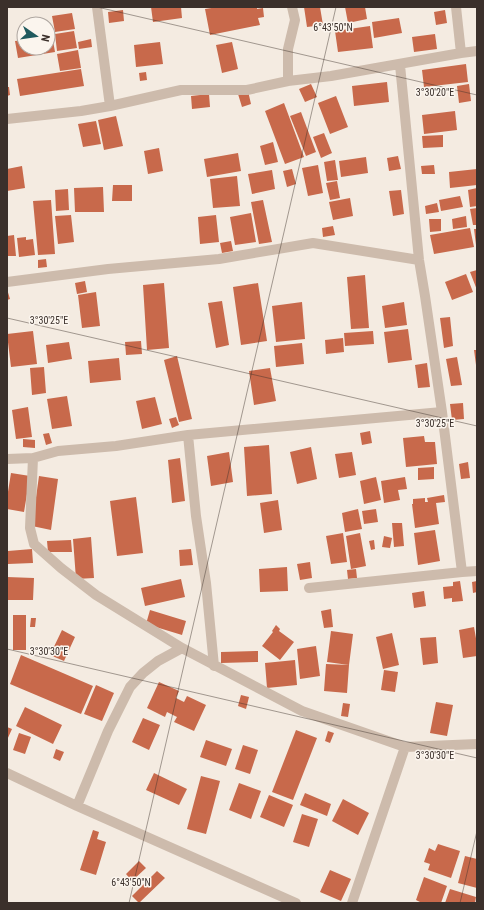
<svg xmlns="http://www.w3.org/2000/svg" width="484" height="910" viewBox="0 0 484 910" font-family="'Roboto Condensed',sans-serif">
<style>
.building{fill:#c8694b}
.lines{fill:none;stroke-linecap:round;stroke-linejoin:round}
.minor{stroke:#cdbbac;stroke-width:10}
.ticks{fill:none;stroke:#3b302b;stroke-width:1;stroke-opacity:0.45}
.ticks-label{font-size:10px;text-anchor:middle;fill:#3b302b;stroke:#fbf5ee;stroke-width:3;stroke-linejoin:round;paint-order:stroke}
</style>
<rect width="100%" height="100%" fill="#f4ebe1"/>
<path class="building" d="M151,7H181L182,18L153,22Z
M218,7H257V9L263,8L264,17L258,18L260,25L210,35L205,9Z
M304,7H320L323,25L307,27Z
M345,7H365L367,19L348,23Z
M123,10L124,21L109,23L108,12Z
M445,10L447,23L436,25L434,12Z
M72,13L75,29L55,32L52,16Z
M399,18L402,33L374,38L372,22Z
M370,26L373,48L338,52L335,31Z
M74,31L77,48L57,51L55,34Z
M435,34L437,49L414,52L412,37Z
M48,35H52L55,52L18,58L15,41L24,40V48H48Z
M91,39L92,47L79,49L78,42Z
M160,42L163,64L136,67L134,45Z
M232,42L238,69L222,73L216,45Z
M78,50L81,68L60,71L57,54Z
M466,64L468,82L424,87L422,70Z
M81,69L84,86L20,96L17,79Z
M146,72L147,80L140,81L139,73Z
M387,82L389,102L354,106L352,86Z
M311,84L317,97L305,102L299,89Z
M469,84L471,101L459,103L457,86Z
M7,87H9L10,95L7,96Z
M248,91L251,104L242,107L238,94Z
M209,94L210,107L192,109L191,96Z
M336,96L348,127L330,134L318,103Z
M284,103L304,157L285,164L265,111Z
M455,111L457,130L424,134L422,115Z
M301,112L316,152L306,156L290,116Z
M116,116L123,146L104,150L98,120Z
M96,121L101,144L83,147L78,124Z
M324,133L332,153L321,158L313,137Z
M443,135V147L423,148L422,136Z
M273,142L278,162L265,165L260,146Z
M159,148L163,171L148,174L144,151Z
M238,153L241,171L207,177L204,159Z
M398,156L401,169L389,171L387,158Z
M366,157L368,173L341,177L339,161Z
M335,160L338,180L327,181L324,162Z
M318,165L323,193L308,196L302,168Z
M434,165L435,174H422L421,166Z
M22,166L25,188L7,191V169Z
M292,169L296,184L287,187L283,171Z
M477,169V185L450,188L449,172Z
M272,170L275,189L252,194L248,174Z
M237,176L240,206L213,208L210,179Z
M337,181L340,198L330,200L326,183Z
M113,185H132V201H112Z
M103,187L104,212H75L74,188Z
M477,188V206L470,207L468,190Z
M68,189L69,210L56,211L55,190Z
M401,190L404,214L393,216L389,191Z
M460,196L463,207L441,211L439,200Z
M350,198L353,216L333,220L329,202Z
M51,200L55,254L38,255L33,201Z
M263,200L272,242L259,244L251,202Z
M437,203L439,212L426,214L425,206Z
M477,208V225H473L470,209Z
M251,213L256,242L235,245L230,217Z
M71,215L74,242L58,244L55,216Z
M216,215L219,242L200,244L198,217Z
M466,216L467,227L453,229L452,219Z
M429,219H441V231L430,232Z
M333,226L335,235L323,237L322,228Z
M470,228L474,247L434,254L430,235Z
M474,229H477V245H476Z
M14,235L16,256H7V236Z
M26,237V240L33,239L35,255L19,257L17,238Z
M231,241L233,251L222,253L220,243Z
M46,259L47,267L38,268V260Z
M477,270V290L470,272Z
M466,274L473,292L452,300L445,282Z
M365,275L369,328L351,329L347,277Z
M85,281L87,292L77,294L75,283Z
M164,283L169,348L147,350L143,285Z
M258,283L267,341L241,345L233,287Z
M7,289L10,299L7,300Z
M96,292L100,326L82,328L78,295Z
M222,301L229,345L216,348L208,303Z
M302,302L305,339L276,342L272,306Z
M404,302L407,325L385,328L382,306Z
M450,317L453,346L444,348L440,318Z
M408,329L412,360L388,363L384,332Z
M33,331L37,364L11,367L7,334Z
M373,331L374,344L345,346L344,333Z
M343,338L344,352L326,354L325,340Z
M141,341L142,354L126,355L125,342Z
M69,342L72,359L48,363L46,345Z
M302,343L304,364L276,367L274,346Z
M474,350H477V365H476Z
M177,356L192,419L179,422L164,360Z
M457,357L462,385L451,386L446,359Z
M119,358L121,380L90,383L88,361Z
M427,363L430,387L418,388L415,365Z
M44,367L46,393L32,395L30,368Z
M270,368L276,401L254,405L249,371Z
M67,396L72,426L52,429L47,399Z
M155,397L162,424L142,429L136,401Z
M463,403L464,419L452,420L450,404Z
M28,407L32,437L16,439L12,410Z
M176,417L179,425L172,428L169,419Z
M370,431L372,443L362,445L360,433Z
M49,433L52,443L46,445L43,434Z
M424,436L425,442H435L437,464L406,467L403,438Z
M23,439L35,440V448L23,447Z
M269,445L272,494L247,496L244,447Z
M311,447L317,479L297,484L290,452Z
M229,452L233,482L211,486L207,456Z
M352,452L356,475L339,478L335,454Z
M180,458L185,501L172,503L168,460Z
M468,462L470,478L461,479L459,464Z
M434,467V479L418,480V468Z
M11,473L30,476L24,512L7,509V498Z
M39,476L58,479L51,530L32,526Z
M376,477L381,500L364,504L360,481Z
M405,477L407,489L398,490L400,500L384,503L381,481Z
M444,495L445,502L436,503L439,524L415,528L412,504H413V499L425,498V502H428L427,498Z
M136,497L143,553L117,556L110,501Z
M278,500L282,530L264,533L260,503Z
M358,509L362,529L345,532L342,513Z
M376,509L378,522L364,524L362,511Z
M392,523H402L404,546L394,547Z
M435,530L440,561L418,565L414,533Z
M343,533L347,562L331,564L326,536Z
M360,533L366,566L351,569L346,536Z
M384,536L392,538L390,548L382,547Z
M91,537L94,578L76,579L73,539Z
M71,540L72,552H48L47,541Z
M374,540L375,549L371,550L369,541Z
M32,549L33,563L8,564V551Z
M191,549L193,565L180,566L179,550Z
M310,562L312,578L300,580L297,564Z
M287,567L288,591L260,592L259,569Z
M356,569L357,578L348,579L347,570Z
M7,577L34,578L33,600H7Z
M181,579L185,597L145,606L141,588Z
M460,581L463,601L452,602V598L444,599L443,587L453,586V582Z
M477,581V592L473,593L472,582Z
M424,591L426,606L414,608L412,593Z
M331,609L333,627L324,628L321,611Z
M150,610L186,621L182,635L146,624Z
M13,615H26V650H13Z
M31,618H36L35,627H30Z
M276,625L280,629L279,631L294,642L280,660L262,646L273,632L272,631Z
M474,627L477,644V656L463,658L459,630Z
M62,630L75,637L64,661L50,655Z
M331,631L353,634L349,665L327,662Z
M392,633L399,665L383,669L376,637Z
M436,637L438,663L423,665L420,638Z
M316,646L320,676L300,679L297,649Z
M258,651V662L221,663V652Z
M21,655L93,686L81,714L10,684Z
M295,660L297,685L267,688L265,663Z
M326,664L349,665L347,693L324,691Z
M384,670L398,672L395,692L381,690Z
M159,682L179,691L176,698L184,702L187,696L206,705L194,731L174,722L177,717L167,712L165,717L147,708Z
M96,685L114,693L102,721L84,714Z
M241,695L249,697L246,709L238,706Z
M436,702L453,705L447,736L430,733Z
M343,703L350,704L348,717L341,716Z
M25,707L62,725L53,744L16,726Z
M143,718L160,725L149,750L132,742Z
M7,727L12,729L7,740Z
M296,730L317,738L293,800L272,792Z
M328,731L334,733L330,743L325,741Z
M19,733L31,737L25,754L13,750Z
M206,740L232,749L226,766L200,757Z
M243,745L258,750L250,774L235,769Z
M56,749L64,752L60,761L53,758Z
M154,773L187,789L179,805L146,790Z
M201,776L220,781L206,834L187,829Z
M239,783L261,791L251,819L229,810Z
M305,793L331,804L327,816L300,805Z
M269,795L293,805L284,827L260,817Z
M343,799L369,813L358,835L332,821Z
M302,814L318,819L309,847L293,842Z
M93,830L99,832L97,839L106,842L96,875L80,870Z
M438,844L460,851L451,878L428,870L430,864L424,862L429,848L435,851Z
M465,856L477,859V888L458,883Z
M139,861L146,868L132,881L126,874Z
M330,870L351,879L341,901L320,892Z
M157,871L165,878L139,903L132,896Z
M424,877L447,886L441,903H422L416,900Z
M450,889L476,897L475,903H445Z"/>
<g class="lines">
<path class="minor" d="M97,7L110,106
M456,7L461,53
M400,65L419,260L425,296L442,412L462,572L477,571
M288,81V49L295,20L292,7
M7,119L81,111L110,106L181,90H247L288,81L331,76L461,53L477,51
M7,282L108,269L219,259L313,243L419,260
M188,435L196,516L206,583L214,666
M33,458L30,528L34,544L61,568L96,595L182,648L302,711L405,747L477,744
M7,459L33,458L58,451L116,446L188,435L442,412
M309,588L462,572
M7,773L77,806L296,903
M77,806L108,731L130,687L143,673L158,661L182,648
M352,903L405,747"/>
</g>
<path class="ticks" d="M97,7L477,95M7,318L477,426M7,649L477,758M129,903L336,7M460,903L477,831"/>
<g class="ticks-label">
<text x="333" y="31">6°43'50"N</text>
<text x="435" y="96">3°30'20"E</text>
<text x="49" y="324">3°30'25"E</text>
<text x="435" y="427">3°30'25"E</text>
<text x="49" y="655">3°30'30"E</text>
<text x="435" y="759">3°30'30"E</text>
<text x="131" y="886">6°43'50"N</text>
</g>
<rect width="484" height="910" fill="none" stroke="#3b302b" stroke-width="16"/>
<g transform="translate(36 36) rotate(103)"><circle r="19" fill="#fbf5ee" stroke="#aea6a0"/>
<path d="M0-3L7 15L0 10L-7 15Z" fill="#1f5a5e"/>
<text y="-6" font-size="11" font-weight="bold" text-anchor="middle" fill="#3b302b">N</text>
</g>
</svg>
